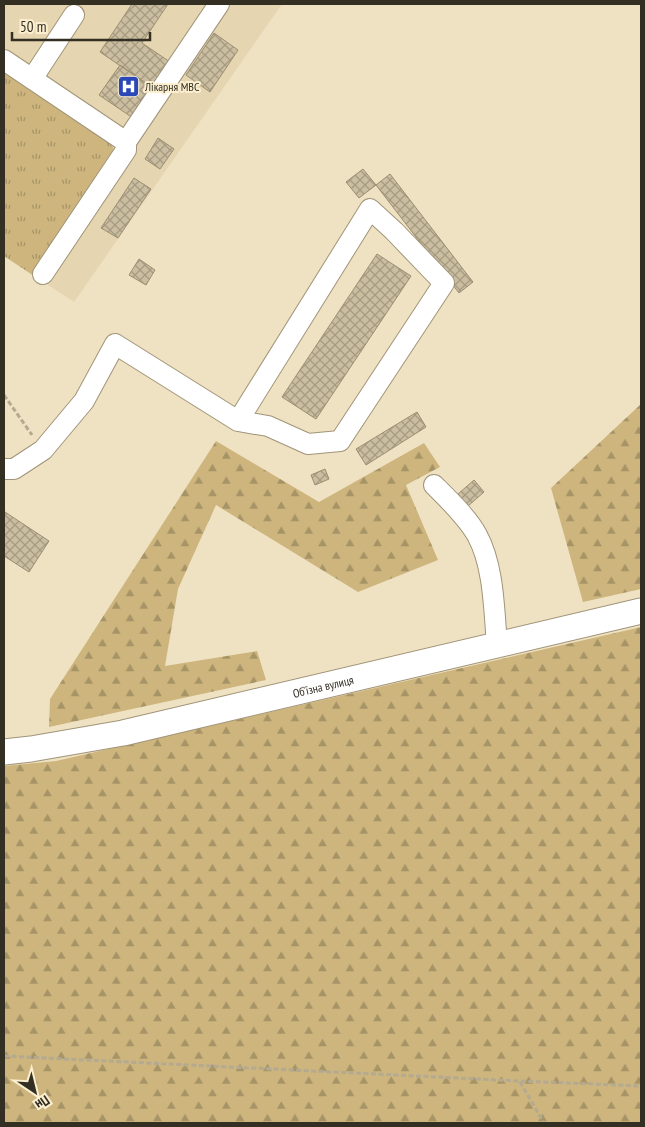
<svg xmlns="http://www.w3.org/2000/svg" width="645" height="1127" viewBox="0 0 645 1127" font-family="'PT Sans Narrow',sans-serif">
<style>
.built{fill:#e5d5b0}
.grass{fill:url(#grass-tufts)}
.forest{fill:url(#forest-firs)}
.building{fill:url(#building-cross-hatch);stroke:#9b8e72}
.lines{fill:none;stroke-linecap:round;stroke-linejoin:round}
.minor-casing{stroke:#a19478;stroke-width:22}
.major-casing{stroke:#a19478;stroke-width:27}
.path{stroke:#b4aa91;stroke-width:3;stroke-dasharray:5 2.5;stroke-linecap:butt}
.minor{stroke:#fff;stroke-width:20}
.major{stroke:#fff;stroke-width:25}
.labels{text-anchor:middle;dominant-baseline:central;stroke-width:4;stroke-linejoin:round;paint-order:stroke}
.poi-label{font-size:12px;fill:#342f23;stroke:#fcefd0;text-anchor:start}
.street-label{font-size:12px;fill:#342f23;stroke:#fcefd0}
</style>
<defs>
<pattern id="grass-tufts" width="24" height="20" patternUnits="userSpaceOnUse" patternTransform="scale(1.25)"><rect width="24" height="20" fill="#cdb57d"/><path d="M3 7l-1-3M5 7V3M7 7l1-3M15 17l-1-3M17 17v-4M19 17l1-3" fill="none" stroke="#a79466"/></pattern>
<pattern id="forest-firs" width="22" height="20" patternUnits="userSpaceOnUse" patternTransform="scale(1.25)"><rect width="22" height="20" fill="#cdb57d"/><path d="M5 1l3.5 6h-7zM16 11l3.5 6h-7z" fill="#a79466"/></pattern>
<pattern id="building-cross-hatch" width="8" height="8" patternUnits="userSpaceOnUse" patternTransform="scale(1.25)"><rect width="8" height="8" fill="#cbbea0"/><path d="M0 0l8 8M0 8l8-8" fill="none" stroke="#a69b82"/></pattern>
</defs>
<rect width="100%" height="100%" fill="#efe2c3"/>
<path class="built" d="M4,4H282L74,302L4,256Z"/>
<path class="grass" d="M4,65L105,132L115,152L34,276L4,256Z"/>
<path class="forest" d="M641,404V589L583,602L551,488Z
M216,441L319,502L424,443L440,467L406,485L438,560L358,592L216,505L178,589L165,666L257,651L266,680L49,727L50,699Z
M641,627V1123H4V766L56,761Z"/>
<path class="building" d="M132,4H168L142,43L170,62L153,88L100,52Z
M214,33L238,50L210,92L186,75Z
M120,65L153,88L133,118L99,95Z
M158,138L174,149L160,169L145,159Z
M363,169L376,185L359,198L346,182Z
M390,174L473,282L459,293L376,185Z
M134,178L151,189L118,238L101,228Z
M377,254L411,276L316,419L282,397Z
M139,259L155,270L146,285L129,275Z
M417,412L426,427L366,465L356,449Z
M325,469L329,479L315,485L311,475Z
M474,480L484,492L468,506L458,494Z
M5,512L49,541L29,572L4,556V514Z"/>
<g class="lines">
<defs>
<path id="minor" d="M4,60L126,142V150L43,274
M32,79L74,15
M126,142L219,4
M4,469H14L43,450L84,401L115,344L238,421L268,426L308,444L340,441L444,283L394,231L370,209L238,421
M434,485C448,499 467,517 477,535C494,566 494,610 497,645"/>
<g id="major">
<path id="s1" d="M4,752L31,749L123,733L641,611"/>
</g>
</defs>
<use href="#minor" class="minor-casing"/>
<use href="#major" class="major-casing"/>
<path class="path" d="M4,395L32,435
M4,1056L519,1081L641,1086
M520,1082L544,1123"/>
<use href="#minor" class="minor"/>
<use href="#major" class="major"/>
</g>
<defs>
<symbol id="hospital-square" viewBox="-11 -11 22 22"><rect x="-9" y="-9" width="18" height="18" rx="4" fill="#2a48b8" stroke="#fcefd0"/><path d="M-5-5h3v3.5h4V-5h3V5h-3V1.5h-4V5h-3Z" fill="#fff"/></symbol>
</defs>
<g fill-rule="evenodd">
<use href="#hospital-square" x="116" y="74" width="25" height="25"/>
</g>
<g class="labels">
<g class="poi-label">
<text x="145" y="86">Лікарня МВС</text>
</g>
<g class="street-label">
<text stroke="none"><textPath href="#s1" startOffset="326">Об’їзна вулиця</textPath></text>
</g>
</g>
<rect width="645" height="1127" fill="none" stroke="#342f23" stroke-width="10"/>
<g transform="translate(35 1092) rotate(145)" stroke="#fcefd0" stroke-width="4" paint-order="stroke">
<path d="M0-4L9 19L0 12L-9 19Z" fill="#342f23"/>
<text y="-8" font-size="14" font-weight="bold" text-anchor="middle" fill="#342f23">Пн</text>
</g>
<path d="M12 32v8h138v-8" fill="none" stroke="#342f23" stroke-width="2.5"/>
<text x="20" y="32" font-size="15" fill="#342f23" stroke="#fcefd0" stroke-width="4" paint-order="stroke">50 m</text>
</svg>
